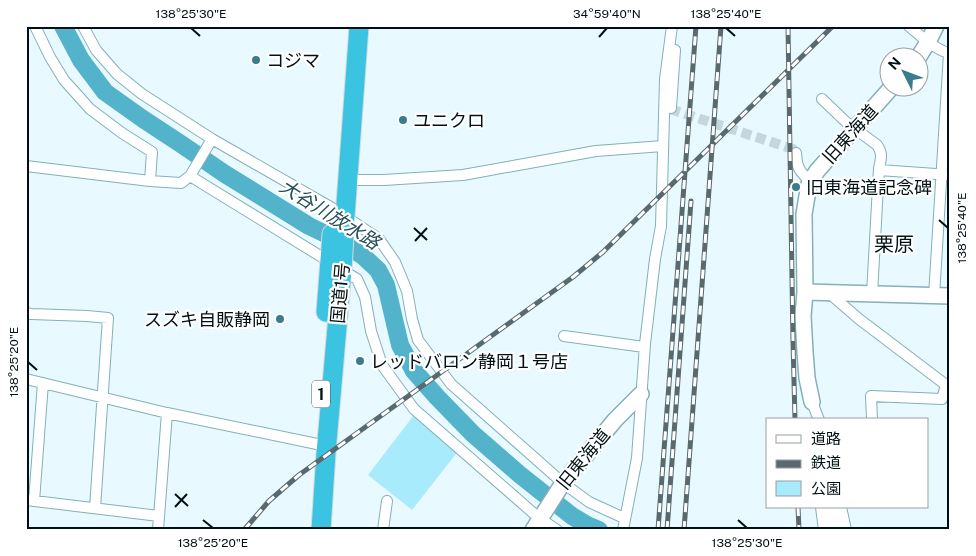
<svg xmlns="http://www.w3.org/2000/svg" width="976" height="556" viewBox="0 0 976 556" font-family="'Public Sans','Noto Sans JP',sans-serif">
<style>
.green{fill:#a8ebfd}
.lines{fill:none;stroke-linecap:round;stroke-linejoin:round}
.river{stroke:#53b3ca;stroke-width:18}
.street-tunnel{stroke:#c5d7dc;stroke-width:10;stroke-dasharray:10 5;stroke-linecap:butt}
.street-casing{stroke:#84afbb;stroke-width:12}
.secondary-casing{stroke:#84afbb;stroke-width:18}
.highway-casing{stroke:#d6d9d9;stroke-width:21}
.street{stroke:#fff;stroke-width:10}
.secondary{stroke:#fff;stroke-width:15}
.highway{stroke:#3bc4e2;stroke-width:19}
.rail-casing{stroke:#59696d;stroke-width:5}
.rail{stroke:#fff;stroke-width:3;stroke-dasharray:9;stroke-linecap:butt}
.ticks{fill:none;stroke:#011014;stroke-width:2}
.poi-dot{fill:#397c8d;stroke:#fff;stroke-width:2}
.labels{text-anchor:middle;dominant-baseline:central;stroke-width:4.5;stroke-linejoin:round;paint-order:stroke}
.shield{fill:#fff;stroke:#4d585a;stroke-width:1}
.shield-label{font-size:16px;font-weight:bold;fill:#011014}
.poi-label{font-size:18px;fill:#011014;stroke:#fff;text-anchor:start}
.street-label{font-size:18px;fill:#011014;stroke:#fff}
.water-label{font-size:19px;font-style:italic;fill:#254f5a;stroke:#fff}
.quarter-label{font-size:20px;fill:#011014;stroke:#fff}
.neatline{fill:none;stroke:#011014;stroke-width:2}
.ticks-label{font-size:12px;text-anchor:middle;fill:#011014}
</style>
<rect width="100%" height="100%" fill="#e8faff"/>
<path class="green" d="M414,415L459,450L412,510L368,475Z"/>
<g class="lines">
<path class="river" d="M63,26L81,60L105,92L143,119L181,144L225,174L309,226L336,239L363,256L378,270L386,285L400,345L414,371L437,397L473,434L519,474L572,516L587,525L599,530"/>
<path class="street-tunnel" d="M671,108L673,110L793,149L796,153"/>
<defs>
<path id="street" d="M35,26L50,57L64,80L90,109L122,133L152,152L150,181
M83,26L96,50L117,74L142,94L212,139L334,209L379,239L395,262L407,291L412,319L418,340L451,384L563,483L589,502L624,518
M909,26C918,34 938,52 950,53
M822,99L846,122L877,145C883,153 881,159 879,168L872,294
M671,108L675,50
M212,139L190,176L330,262
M796,153C797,168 799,171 810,181
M26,166L150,181L181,183L190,176
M879,170L950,175
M348,180H384L463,175L596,151L663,146
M342,270L357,279L365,297L371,331L382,365L414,409L539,518L557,530
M829,293L859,319L950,388
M934,296L949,53
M26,313L31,314L87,316L108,318L95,508
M564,336L644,347
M26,379L167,413L317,444
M812,402L819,420
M872,420L871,396L942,399L946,385
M26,500L159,516
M34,501L43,383
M821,507L824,530
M841,507L846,530
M158,530L167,413
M383,530L387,501
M623,530L637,458L645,344L655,259L661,226L665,79L672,26"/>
<path id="secondary" d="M918,58L928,42L936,26
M805,292L950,296
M812,402L807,378L805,352L803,316L805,292L804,214L809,184L817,171L891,88
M831,507L835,530
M533,530L563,483L615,420L641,394"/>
<path id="highway" d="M326,312L332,234
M321,530L326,453L342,270L345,217L359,26"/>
</defs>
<use href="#street" class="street-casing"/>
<use href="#secondary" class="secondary-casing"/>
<use href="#highway" class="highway-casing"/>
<use href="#street" class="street"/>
<use href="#secondary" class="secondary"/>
<use href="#highway" class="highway"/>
<defs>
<path id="rail" d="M788,26L793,341L795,420
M798,507L799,530
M244,530L269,501L299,475L573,277L603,252L833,26
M658,530L696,26
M667,530L691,201
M684,530L721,26"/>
</defs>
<use href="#rail" class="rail-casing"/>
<use href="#rail" class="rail"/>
</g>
<path class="ticks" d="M191,28L200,36M726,28L735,36M599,37L607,28M939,220L948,228M414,228L427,240M415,241L427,228M28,362L37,370M175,494L188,506M175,507L187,494M203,520L213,528M738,520L747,528"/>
<g class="poi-dot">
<circle cx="256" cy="60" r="5"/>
<circle cx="403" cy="120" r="5"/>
<circle cx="796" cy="187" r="5"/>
<circle cx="280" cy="319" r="5"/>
<circle cx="360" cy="361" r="5"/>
</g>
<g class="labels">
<rect class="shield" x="312" y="380.5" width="18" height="27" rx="4"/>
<g class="shield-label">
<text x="321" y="394">1</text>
</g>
<g class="poi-label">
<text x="266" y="60">コジマ</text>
<text x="413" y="120">ユニクロ</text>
<text x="806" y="187">旧東海道記念碑</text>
<text x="270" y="319" text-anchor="end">スズキ自販静岡</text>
<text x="370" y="361">レッドバロン静岡１号店</text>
</g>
<g class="street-label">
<text transform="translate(850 134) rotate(-48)">旧東海道</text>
<text transform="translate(340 293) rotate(-85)">国道1号</text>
<text transform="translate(583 459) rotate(-51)">旧東海道</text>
</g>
<g class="water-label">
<text transform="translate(330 214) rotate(32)">大谷川放水路</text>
</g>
<g class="quarter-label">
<text x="894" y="244">栗原</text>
</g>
</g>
<rect width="976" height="556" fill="none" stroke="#ffffff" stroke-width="55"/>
<rect x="766" y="418" width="162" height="90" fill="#ffffff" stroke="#999fa1"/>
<rect x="776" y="435" width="25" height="8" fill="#ffffff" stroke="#999fa1"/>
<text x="811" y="444" font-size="15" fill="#011014">道路</text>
<rect x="776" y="460" width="25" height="8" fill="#59696d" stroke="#999fa1"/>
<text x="811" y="468" font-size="15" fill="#011014">鉄道</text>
<rect x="776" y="481" width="25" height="15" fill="#a8ebfd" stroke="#999fa1"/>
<text x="811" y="494" font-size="15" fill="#011014">公園</text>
<g transform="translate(904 72) rotate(312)"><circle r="24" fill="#ffffff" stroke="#999fa1"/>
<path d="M0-4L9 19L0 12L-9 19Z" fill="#397c8d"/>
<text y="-8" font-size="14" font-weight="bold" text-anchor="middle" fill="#011014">N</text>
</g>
<rect x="28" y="28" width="920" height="500" class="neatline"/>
<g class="ticks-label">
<text x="191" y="18">138°25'30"E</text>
<text x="607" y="18">34°59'40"N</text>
<text x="726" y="18">138°25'40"E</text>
<text transform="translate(962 228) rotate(-90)" y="4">138°25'40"E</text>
<text transform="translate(14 362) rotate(-90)" y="4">138°25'20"E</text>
<text x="213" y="547">138°25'20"E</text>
<text x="747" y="547">138°25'30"E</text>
</g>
</svg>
